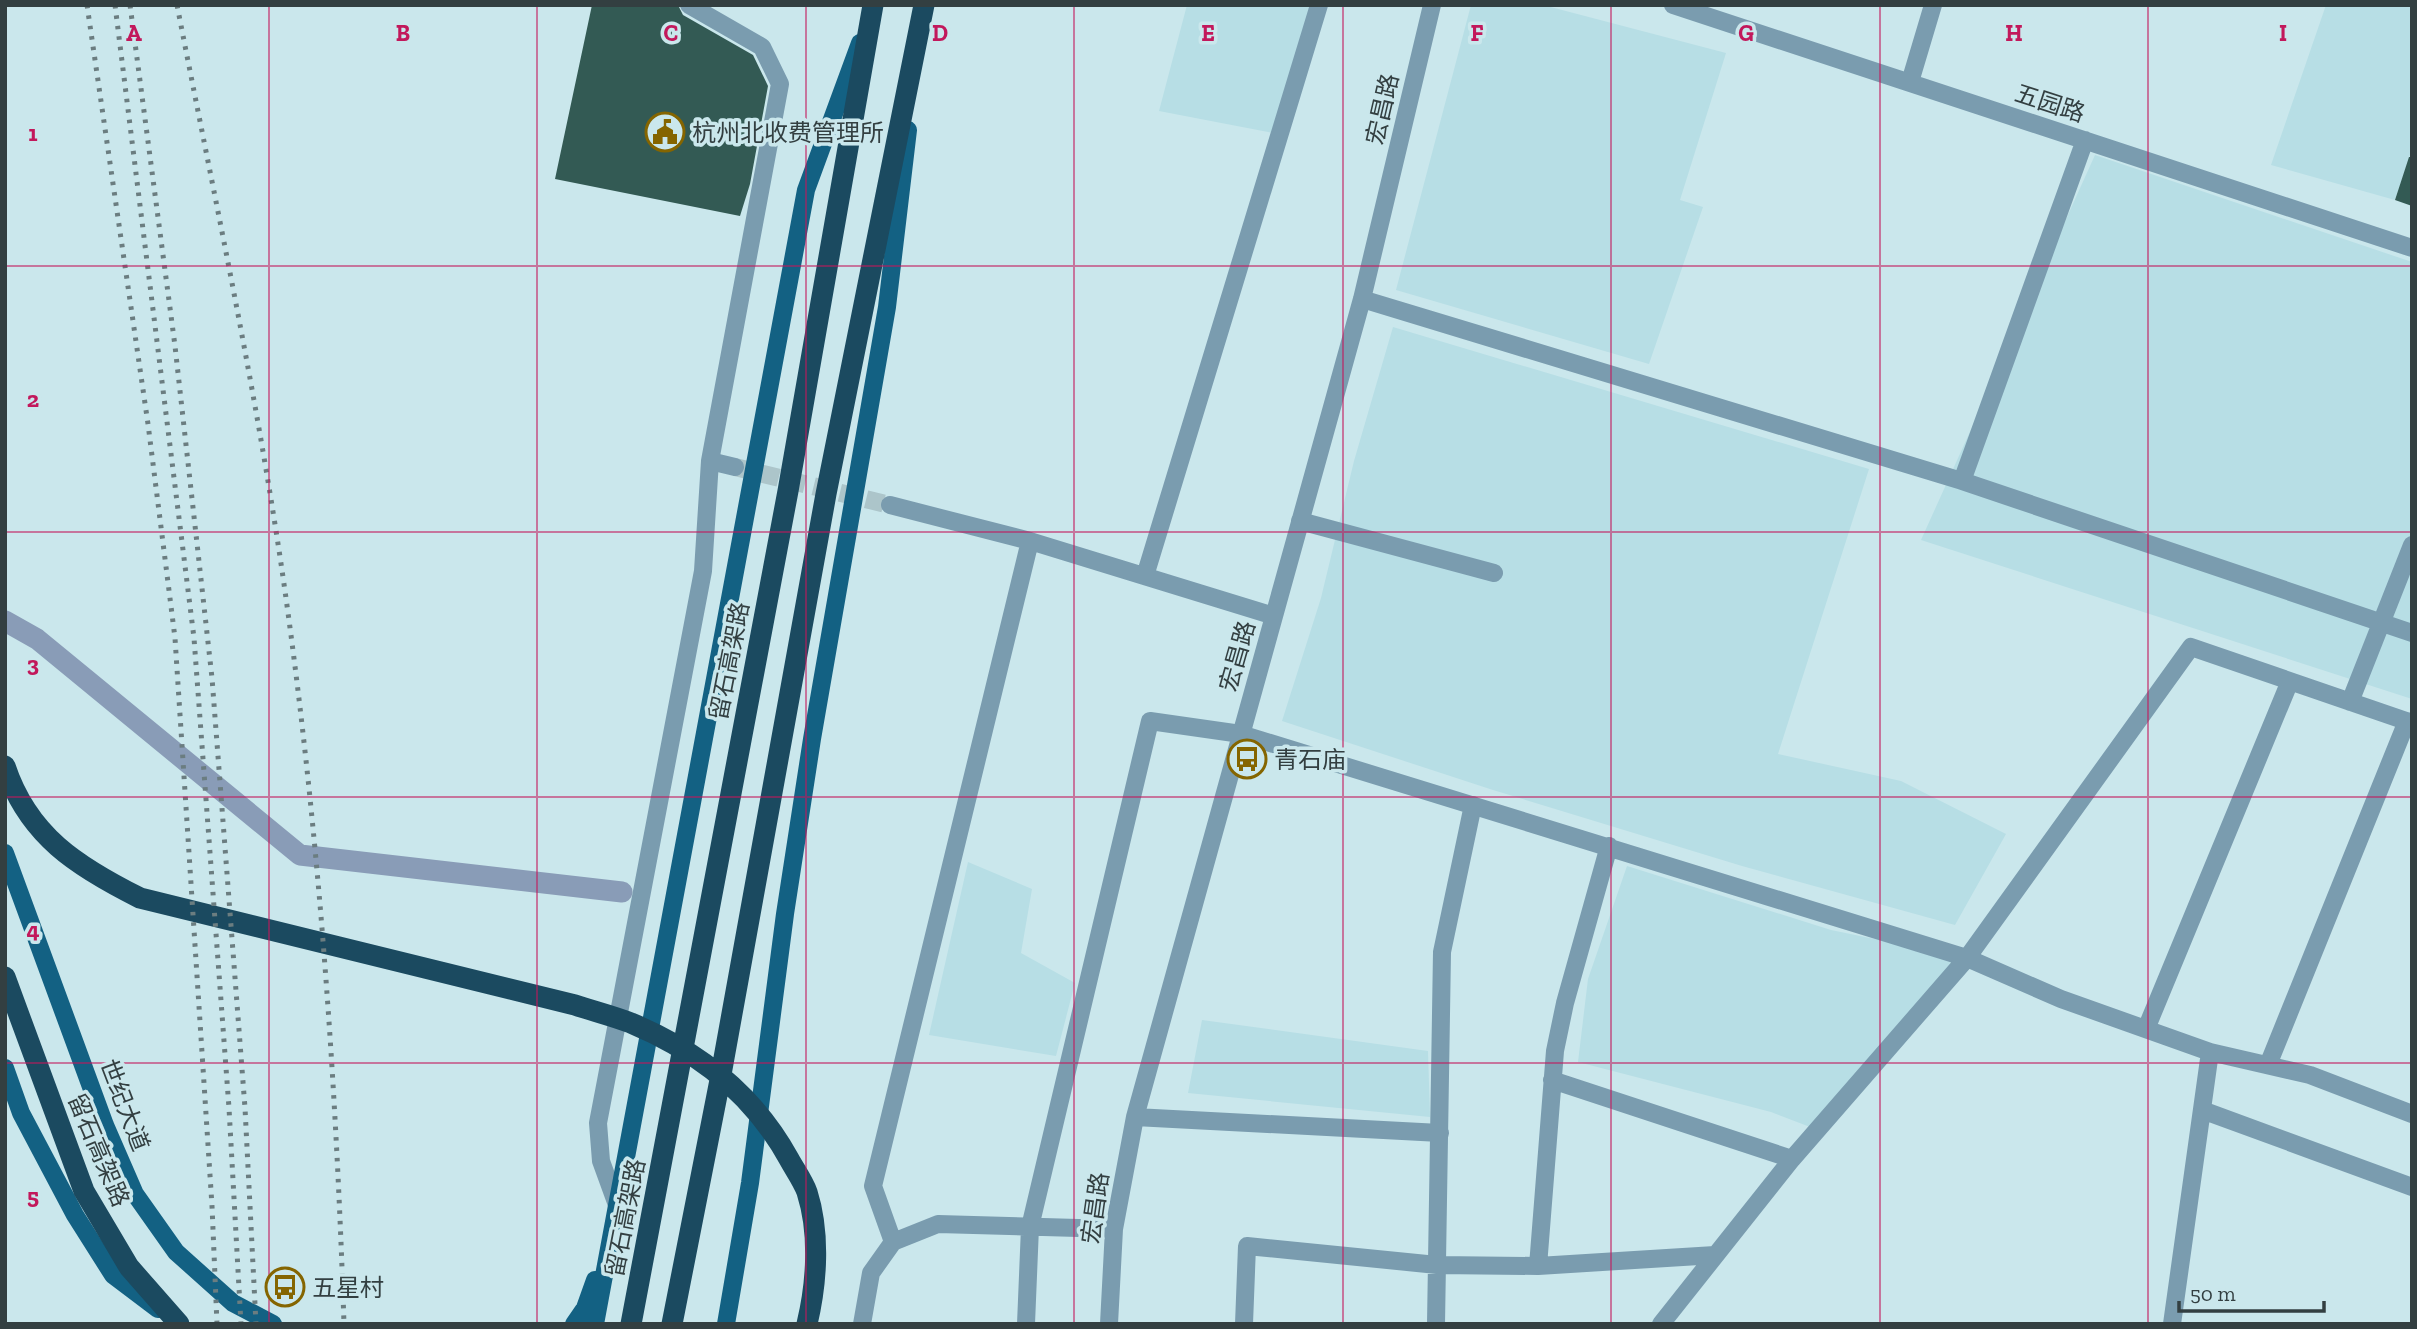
<svg xmlns="http://www.w3.org/2000/svg" width="2417" height="1329" viewBox="0 0 2417 1329" font-family="'Zilla Slab','Noto Sans SC',serif">
<style>
.built{fill:#b7dee5}
.lines{fill:none;stroke-linecap:round;stroke-linejoin:round}
.canal{stroke:#899cb7;stroke-width:21}
.building{fill:#335a54}
.minor-tunnel{stroke:#acc5ca;stroke-width:18;stroke-dasharray:18 9;stroke-linecap:butt}
.minor{stroke:#7a9caf;stroke-width:18}
.major{stroke:#136183;stroke-width:18}
.highway{stroke:#1b4a60;stroke-width:21}
.rail{stroke:#6b7d80;stroke-width:5;stroke-dasharray:3.5 7;stroke-linecap:butt}
.grid{fill:none;stroke:#c2185b;stroke-width:2;stroke-opacity:0.55}
.labels{text-anchor:middle;dominant-baseline:central;stroke-width:7;stroke-linejoin:round;paint-order:stroke}
.street-label{font-size:24px;fill:#333f41;stroke:#cae7ec}
.poi-label{font-size:24px;fill:#333f41;stroke:#cae7ec;text-anchor:start}
.grid-label{font-size:23px;text-anchor:middle;font-weight:bold;fill:#c2185b;stroke:#cae7ec;stroke-width:7;stroke-linejoin:round;paint-order:stroke}
</style>
<rect width="100%" height="100%" fill="#cae7ec"/>
<path class="built" d="M1187,5H1310L1279,134L1159,111Z
M1471,5H1543L1726,53L1680,200L1703,207L1649,364L1396,290Z
M2326,5H2412V149L2395,200L2271,165Z
M2095,155L2412,262V699L1921,540Z
M1393,327L1869,469L1778,754L1901,781L2006,834L1955,925L1742,866L1493,790L1282,721L1321,598L1354,461Z
M968,862L1032,889L1021,953L1075,983L1056,1056L929,1035Z
M1627,866L1831,930L1967,958L1818,1130L1771,1112L1578,1062L1588,979Z
M1202,1020L1428,1051L1430,1117L1188,1093Z"/>
<g class="lines">
<path class="canal" d="M5,621L37,639L300,855L622,892"/>
</g>
<path class="building" d="M592,5H678L683,15L753,55L768,86L750,184L740,216L555,179Z
M2409,157H2412V206L2395,200Z"/>
<g class="lines">
<path class="minor-tunnel" d="M735,467L890,505"/>
<path class="minor" d="M1673,5L2412,248
M1910,82L1933,5
M2085,140L1962,481L2412,633
M1362,299L1962,481
M710,461L735,467
M890,505L1030,541L1274,616
M1300,521L1494,573
M1145,576L1319,5
M2350,702L2412,545
M2146,1029L2290,681
M2268,1065L2407,721
M1552,1080L1792,1159L1967,958L2061,999L2210,1052L2310,1075L2412,1114
M2202,1110L2412,1187
M1135,1117L1440,1133
M617,1205L601,1161L598,1123L703,571L710,461L780,84L762,47L689,5
M893,1242L873,1186L1030,541
M1538,1266L1555,1051L1565,1003L1609,846
M862,1324L871,1273L893,1242L938,1224L1114,1229
M1026,1324L1030,1227L1150,721L1241,734L1967,958L2191,647L2412,723
M1109,1324L1114,1229L1135,1117L1362,299L1432,5
M1244,1324L1247,1246L1437,1265L1538,1266L1715,1255
M1436,1324L1442,952L1473,805
M1661,1324L1792,1159
M2172,1324L2210,1052"/>
<path class="major" d="M5,853L105,1125L135,1194L176,1252L233,1303L273,1324
M5,1068L21,1113L75,1215L113,1275L158,1309
M574,1324L585,1308L595,1280
M595,1324L806,190L860,43
M726,1324L750,1183L785,914L812,739L887,307L908,130"/>
<path class="highway" d="M5,766C28,836 78,867 140,898L575,1005C593,1011 613,1016 631,1023C698,1051 754,1095 789,1159C795,1170 803,1181 807,1192C820,1233 817,1282 807,1324
M5,977L84,1191L129,1267L179,1324
M631,1324L788,491L873,5
M672,1324L720,1080L826,494L924,5"/>
<path class="rail" d="M87,5L148,424L175,638L212,1206L217,1324
M115,5L194,638L229,1108L241,1324
M130,5L175,346L212,678L245,1108L256,1324
M177,5C215,200 257,394 285,591C319,834 336,1079 344,1324"/>
</g>
<path class="grid" d="M269,5V1324M537,5V1324M806,5V1324M1074,5V1324M1343,5V1324M1611,5V1324M1880,5V1324M2148,5V1324M5,266H2412M5,532H2412M5,797H2412M5,1063H2412"/>
<defs>
<symbol id="civic-ring" viewBox="-11 -11 22 22"><circle r="9.5" fill="#cae7ec" stroke="#856500" stroke-width="1.5"/><path d="M-.6-6.5H3V-4.5H.6V-3L4-1V1h2V6H-6V1h2V-1L-.6-3ZM-1.2 2.5V6h2.4V2.5Z" fill="#856500"/></symbol>
<symbol id="bus-ring" viewBox="-11 -11 22 22"><circle r="9.5" fill="#cae7ec" stroke="#856500" stroke-width="1.5"/><path d="M-5-6H5V4H4V6H2V4H-2V6H-4V4H-5ZM-3.5-4V0h7V-4ZM-3.5 1.2v1.5H-2V1.2ZM2 1.2v1.5H3.5V1.2Z" fill="#856500"/></symbol>
</defs>
<g fill-rule="evenodd">
<use href="#civic-ring" x="643" y="110" width="44" height="44"/>
<use href="#bus-ring" x="1225" y="737" width="44" height="44"/>
<use href="#bus-ring" x="263" y="1265" width="44" height="44"/>
</g>
<g class="labels">
<g class="street-label">
<text transform="translate(2050 103) rotate(18)">五园路</text>
<text transform="translate(1382 109) rotate(-77)">宏昌路</text>
<text transform="translate(1237 656) rotate(-74)">宏昌路</text>
<text transform="translate(729 661) rotate(-79)">留石高架路</text>
<text transform="translate(125 1105) rotate(69)">世纪大道</text>
<text transform="translate(99 1150) rotate(67)">留石高架路</text>
<text transform="translate(1095 1208) rotate(-82)">宏昌路</text>
<text transform="translate(625 1218) rotate(-79)">留石高架路</text>
</g>
<g class="poi-label">
<text x="692" y="132">杭州北收费管理所</text>
<text x="1274" y="759">青石庙</text>
<text x="312" y="1287">五星村</text>
</g>
</g>
<g class="grid-label">
<text x="134" y="41">A</text>
<text x="403" y="41">B</text>
<text x="671" y="41">C</text>
<text x="940" y="41">D</text>
<text x="1208" y="41">E</text>
<text x="1477" y="41">F</text>
<text x="1746" y="41">G</text>
<text x="2014" y="41">H</text>
<text x="2283" y="41">I</text>
<text x="33" y="141">1</text>
<text x="33" y="407">2</text>
<text x="33" y="672">3</text>
<text x="33" y="938">4</text>
<text x="33" y="1204">5</text>
</g>
<rect width="2417" height="1329" fill="none" stroke="#333f41" stroke-width="14"/>
<path d="M2179 1301v10h145v-10" fill="none" stroke="#333f41" stroke-width="3.5"/>
<text x="2190" y="1301" font-size="21" fill="#333f41" stroke="#cae7ec" stroke-width="5" paint-order="stroke">50 m</text>
</svg>
